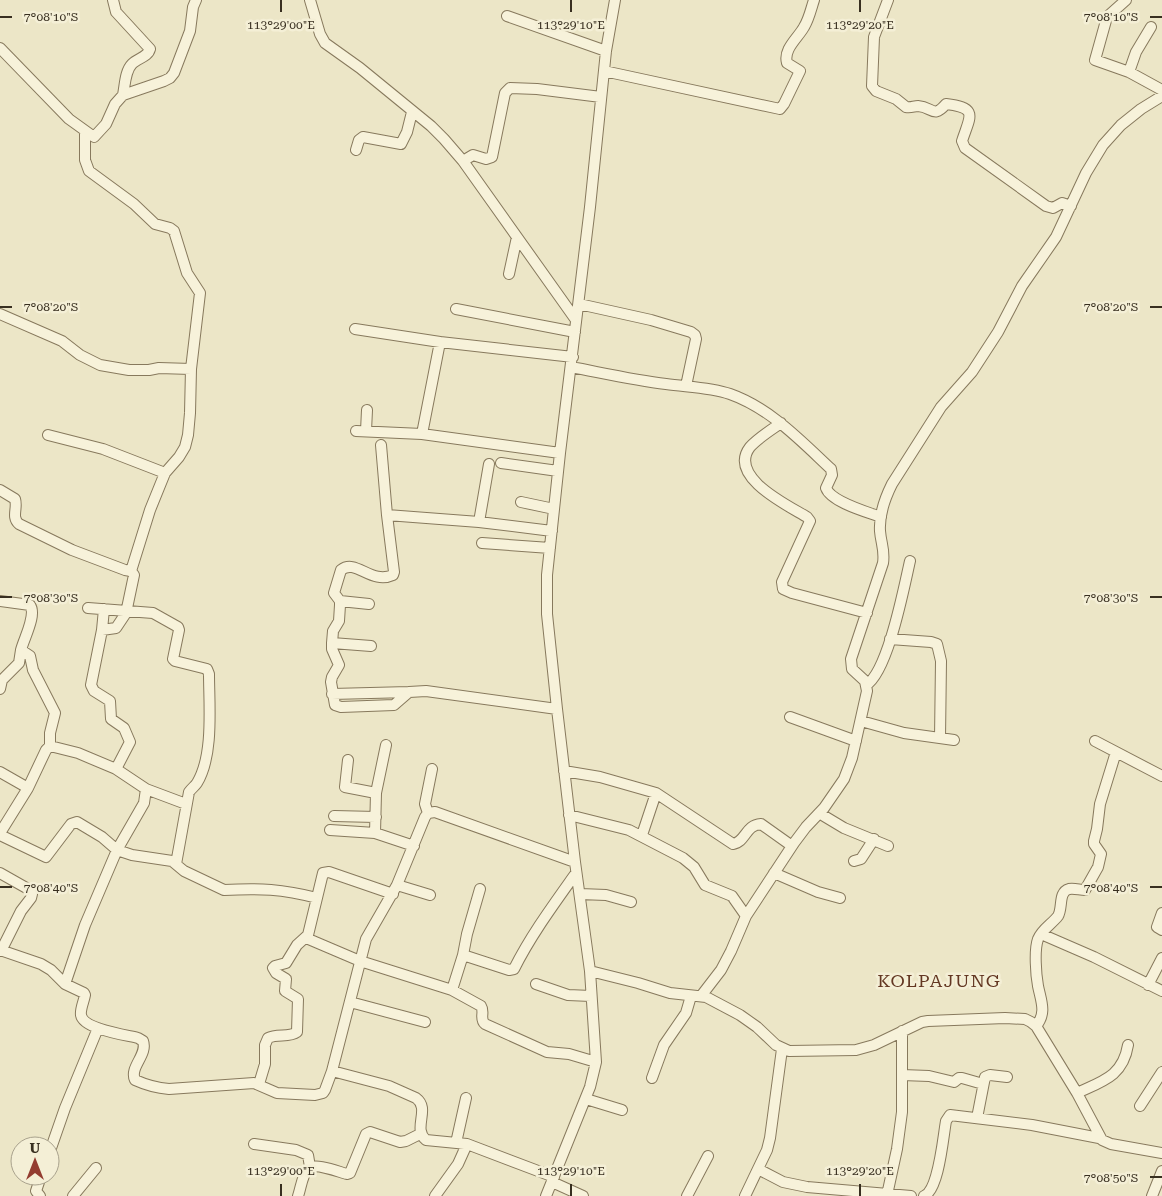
<svg xmlns="http://www.w3.org/2000/svg" width="1162" height="1196" viewBox="0 0 1162 1196" font-family="'Roboto Serif',serif">
<style>
.lines{fill:none;stroke-linecap:round;stroke-linejoin:round}
.minor-casing{stroke:#87795d;stroke-width:12}
.minor{stroke:#f7f2da;stroke-width:10}
.ticks{fill:none;stroke:#382f20;stroke-width:2}
.labels{text-anchor:middle;dominant-baseline:central;stroke-width:5;stroke-linejoin:round;paint-order:stroke}
.quarter-label{font-size:18px;letter-spacing:1px;fill:#633722;stroke:#f4efd6}
.ticks-label{font-size:12px;text-anchor:middle;fill:#382f20;stroke:#f4efd6;stroke-width:5;stroke-linejoin:round;paint-order:stroke}
</style>
<rect width="100%" height="100%" fill="#ece6c7"/>
<g class="lines">
<defs>
<path id="minor" d="M113,0L116,12L150,49C148,57 138,58 132,64C125,71 125,85 123,95
M310,0L320,34L325,43L360,68L431,126L444,139L463,161L576,320
M888,0L874,37L872,86L876,91L896,99L906,107C911,108 914,106 918,106C933,107 933,119 946,104C979,108 970,116 962,141L965,148L1046,206L1053,208L1062,203L1071,206
M1126,0L1107,17L1095,60L1129,72L1162,90
M507,16L606,51
M0,48L69,119L94,137L106,124L115,104L123,95L164,81L170,78L174,73L190,31L193,7L196,0
M604,71L780,109L784,104L800,71L787,63C783,49 798,38 804,27C809,19 811,9 814,0
M1129,72L1136,52L1151,27
M85,131V160L89,171L134,204L155,224L170,228L174,231L187,273L200,293L191,369L190,413L188,435L185,447L179,457L165,473L150,510L131,571
M356,150L359,140L363,137L401,144L407,132L412,112
M463,161L473,155L486,159L492,157L505,93L510,88L537,89L601,97
M509,274L517,237
M579,304L651,320L691,332L695,335L696,339L686,386
M456,309L575,332
M0,314L62,341L80,355L100,365L129,370H149L159,368L191,369
M355,329L440,342L573,357
M571,367C603,373 634,380 666,384C687,387 710,387 730,394C770,408 801,441 831,469L832,475L826,488C831,502 867,512 881,517
M781,423C771,430 758,438 750,447C727,477 789,506 807,517L810,521L782,582L783,589L792,593L867,613
M356,431L422,434L560,453
M366,431L367,410
M422,434L440,342
M48,435L103,449L165,473
M381,445L387,515L394,572L393,575C371,585 356,558 341,570L334,593L340,601V605L339,621L333,631L332,643V649L339,665L332,677L331,682L335,705L341,707L394,705L409,692L426,691L557,709
M501,463L558,471
M0,490L15,499C18,508 11,517 19,524L72,550L125,570L131,571L134,575L126,613L116,628L102,630L91,685L94,691L110,701L111,719L124,728L130,742L116,769L78,753L50,746L46,750L28,788L0,833
M521,502L554,509
M387,515L479,522L552,531
M479,522L489,464
M482,543L550,548
M0,601L30,605C37,615 24,638 21,650L30,656L33,670L55,713L50,733V746
M340,601L369,604
M88,608L153,613L178,627L179,630L173,659L175,661L207,669L209,674C209,705 214,755 197,783C195,786 192,788 189,792L176,864
M102,630L104,609
M890,639L931,642L937,644L941,661L940,738
M332,643L371,646
M866,685C888,672 904,587 910,561
M0,689L2,680L19,663L21,650
M332,694L409,692
M790,717L856,741
M861,721L904,733L954,740
M1095,741L1162,776
M348,760L345,787L376,793
M564,771L600,777L656,793L733,844C746,842 745,825 761,824L792,846
M0,772L28,788
M146,789L186,804
M428,813L425,804L432,769
M819,813L844,828L888,846
M569,815L629,830L683,858L694,867L705,885L732,896L746,916
M334,816L376,817
M330,830L375,833L414,846
M375,833L376,793L386,745
M0,835L46,857L71,824L77,822L102,837L117,850L132,855L172,861L184,871L224,890C260,888 282,889 317,898
M642,835L656,793
M854,861L861,859L874,839
M0,873L30,890L32,894L31,898L21,911L1,951
M774,873L818,892L840,898
M397,885L430,895
M580,894L606,895L631,902
M1162,913L1157,927L1162,930
M1041,934L1094,957L1162,991
M306,938L360,961L452,990L481,1006C485,1012 479,1019 485,1024L547,1052L569,1054L596,1062
M0,950L41,964L51,970L65,984L84,993L85,995C84,1001 80,1009 81,1015C83,1029 126,1035 138,1038L143,1041C148,1055 129,1067 135,1080C146,1085 157,1088 169,1089L254,1083L277,1093L315,1095L323,1093L325,1090L332,1071L366,939L397,885L425,817L428,813L435,812L575,862
M463,955L467,934L480,889
M590,971L638,983L670,993L706,997L740,1015L757,1027L776,1045L789,1051L856,1050L874,1045L922,1022L928,1021L1005,1018L1025,1019L1031,1022L1036,1026L1077,1093L1102,1140L1111,1144L1162,1153
M65,984L85,925L117,850L144,803L146,789L116,769
M536,984L568,995L591,996
M1148,985L1162,958
M452,990L463,955L509,970L514,969C531,935 554,904 576,873
M701,996L721,970L731,951L746,916L794,843L806,827L824,808L844,779L852,758L867,691L865,681L852,669L851,659L883,563C885,550 881,544 880,531C879,515 885,498 892,484L941,407L972,372L998,332L1022,286L1056,237L1086,173L1103,145L1121,125L1141,109L1162,96
M350,1002L425,1022
M1036,1026C1047,1013 1041,1001 1038,986C1036,975 1034,950 1038,939C1042,929 1052,924 1058,916C1063,908 1058,892 1069,889C1074,888 1080,890 1085,890L1098,867L1101,854L1094,844V841L1097,829L1100,804L1116,752
M332,1071L389,1086L416,1098C431,1109 412,1128 426,1140L467,1144L554,1177
M902,1075L929,1076L954,1082L959,1078H962L983,1084
M652,1078L664,1045L686,1013L691,996
M259,1084L265,1064V1045L268,1038C277,1033 289,1038 297,1032L298,999L285,991L286,979L276,973L273,968L275,966L286,963L297,945L308,935L323,873L329,872L393,894
M1077,1093C1103,1081 1123,1076 1128,1045
M586,1099L622,1110
M1140,1106L1162,1072
M977,1118L985,1077L990,1075L1007,1077
M456,1143L466,1098
M254,1144L296,1150L308,1155L310,1167
M50,1151L65,1108L98,1028
M758,1169L783,1182L807,1187L911,1196
M552,1182L583,1196
M887,1195L897,1149L902,1112V1031
M40,1196L36,1191L41,1176
M73,1196L96,1168
M298,1196C301,1188 302,1175 308,1169C314,1162 339,1172 347,1174L350,1173L366,1134L370,1132L400,1142L406,1141L420,1134
M435,1196L458,1164L467,1144
M546,1196L590,1087L596,1062L590,971L575,862L557,709L547,614V575L560,453L590,207L606,51L615,0
M687,1196L708,1156
M745,1196L767,1150L770,1138L782,1049
M924,1196C939,1190 943,1137 946,1121L950,1115L1032,1125L1099,1138
M1152,1196L1162,1171"/>
</defs>
<use href="#minor" class="minor-casing"/>
<use href="#minor" class="minor"/>
</g>
<path class="ticks" d="M281,0V12M571,0V12M860,0V12M0,17H12M1150,17H1162M0,307H12M1150,307H1162M0,597H12M1150,597H1162M0,887H12M1150,887H1162M1150,1177H1162M281,1184V1196M571,1184V1196M860,1184V1196"/>
<g class="labels">
<g class="quarter-label">
<text x="939" y="980">KOLPAJUNG</text>
</g>
</g>
<g class="ticks-label">
<text x="51" y="21">7°08'10"S</text>
<text x="1111" y="21">7°08'10"S</text>
<text x="281" y="29">113°29'00"E</text>
<text x="571" y="29">113°29'10"E</text>
<text x="860" y="29">113°29'20"E</text>
<text x="51" y="311">7°08'20"S</text>
<text x="1111" y="311">7°08'20"S</text>
<text x="51" y="602">7°08'30"S</text>
<text x="1111" y="602">7°08'30"S</text>
<text x="51" y="892">7°08'40"S</text>
<text x="1111" y="892">7°08'40"S</text>
<text x="281" y="1175">113°29'00"E</text>
<text x="571" y="1175">113°29'10"E</text>
<text x="860" y="1175">113°29'20"E</text>
<text x="1111" y="1182">7°08'50"S</text>
</g>
<g transform="translate(35 1161)"><circle r="24" fill="#f4efd6" stroke="#a9a28d"/>
<path d="M0-4L9 19L0 12L-9 19Z" fill="#933c30"/>
<text y="-8" font-size="14" font-weight="bold" text-anchor="middle" fill="#382f20">U</text>
</g>
</svg>
